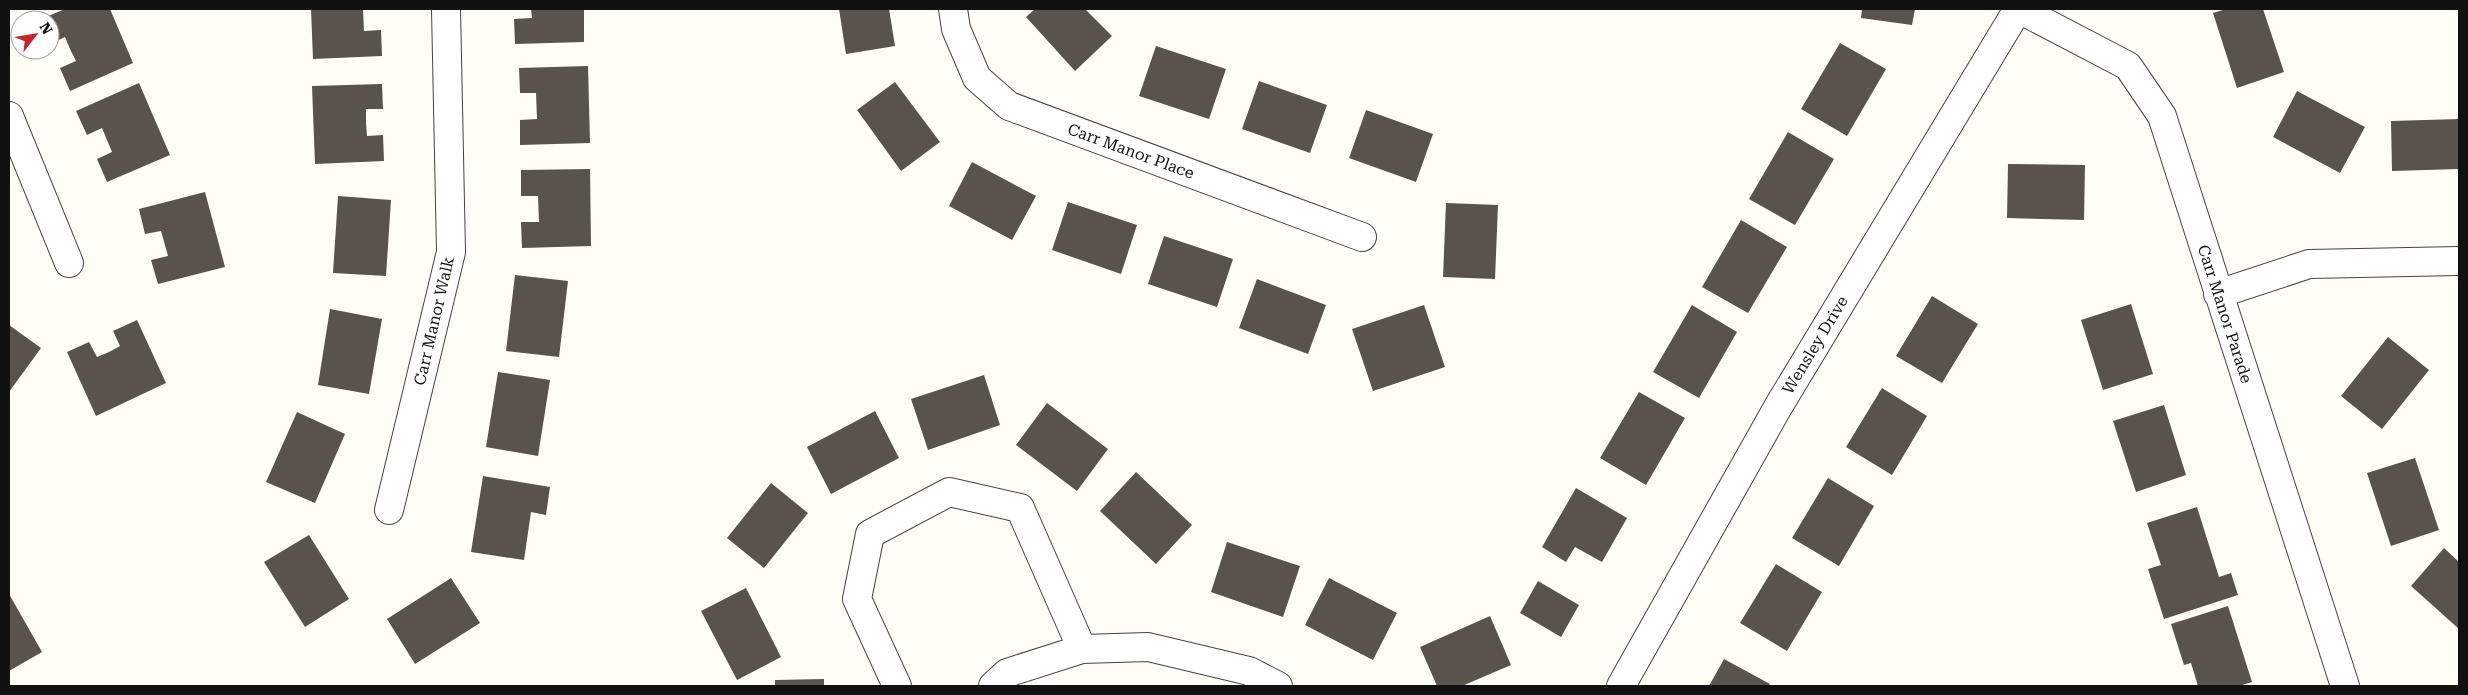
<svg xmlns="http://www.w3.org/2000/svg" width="2468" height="695" viewBox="0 0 2468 695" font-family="'Roboto Serif',serif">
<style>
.building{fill:#5a524d}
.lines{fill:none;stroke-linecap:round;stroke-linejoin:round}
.minor-casing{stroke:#444;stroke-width:30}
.minor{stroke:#fff;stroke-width:28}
.labels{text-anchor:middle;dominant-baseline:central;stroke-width:5;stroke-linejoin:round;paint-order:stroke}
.street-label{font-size:16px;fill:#111;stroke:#fff}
</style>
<rect width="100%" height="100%" fill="#fffdf5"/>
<path class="building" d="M65,9H110L133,63L70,91L60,68L76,61L70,49L65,37L50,44V20H39Z
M311,9H363L364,31L381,30L382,56L313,59Z
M531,9H584V42L515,44L514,19L532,18Z
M839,9H889L895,46L846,54Z
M1035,9H1085L1112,36L1075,71L1026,17Z
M1862,9H1915L1912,25L1861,18Z
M2226,9H2263L2284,72L2237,88L2213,13Z
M1840,43L1886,69L1847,136L1801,109Z
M1156,46L1226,69L1209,119L1139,96Z
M588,66L590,143L520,145V120L537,119L536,93H520L519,68Z
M1259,81L1327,105L1310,153L1242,129Z
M895,82L940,142L901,171L857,110Z
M139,83L170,155L107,182L97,159L112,152L102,128L87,135L76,111Z
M382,84L383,109H366V123L367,136L383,135L384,161L315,164L312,86Z
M2297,91L2365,127L2340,173L2273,137Z
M1366,110L1433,134L1416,182L1349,158Z
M2459,119V169L2392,171L2391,121Z
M1788,132L1834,159L1795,225L1749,199Z
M972,162L1036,196L1012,240L949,206Z
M2008,164L2085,165L2084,220L2007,218Z
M590,169L591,246L522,248L521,222H539L538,196H521V170Z
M205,192L225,267L158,284L151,260L168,256L161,231L145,234L139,209Z
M338,196L391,200L386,276L333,273Z
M1068,202L1137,225L1121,274L1052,250Z
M1446,203L1498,205L1495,279L1443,277Z
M1741,220L1787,247L1748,313L1702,287Z
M1164,236L1233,259L1217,307L1148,284Z
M515,275L568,281L559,357L506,351Z
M1257,279L1326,305L1308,354L1239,328Z
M1932,296L1978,324L1942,383L1896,356Z
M2131,304L2153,374L2103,390L2081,320Z
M1424,305L1445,367L1373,391L1352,329Z
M1692,305L1737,332L1699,398L1653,372Z
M330,309L382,319L369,394L318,385Z
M137,320L166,383L96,416L67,352L89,342L97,357L109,352L120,346L113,331Z
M9,325L41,348L9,392Z
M2388,337L2429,370L2382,429L2341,396Z
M498,372L550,380L538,456L486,447Z
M984,375L1000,425L928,450L911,399Z
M1882,388L1927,416L1892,475L1846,447Z
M1639,392L1685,418L1646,485L1600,458Z
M1047,403L1108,449L1077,491L1016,445Z
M2164,405L2186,475L2136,492L2113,421Z
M875,411L899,458L831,494L807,447Z
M297,412L345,434L315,503L266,482Z
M2415,458L2439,530L2391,546L2367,473Z
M1136,472L1192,525L1156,564L1100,511Z
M483,476L550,487L546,515L531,512L524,560L471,552Z
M1828,478L1874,506L1839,566L1792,538Z
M771,483L808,513L764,568L727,538Z
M1576,488L1627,518L1602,562L1575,547L1566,562L1542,547Z
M2197,507L2219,577L2231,573L2238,595L2164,619L2148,569L2161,565L2147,523Z
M309,535L349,599L305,627L264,562Z
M1227,542L1300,566L1283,617L1211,592Z
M2444,548L2459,562V629L2411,586Z
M1776,564L1822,592L1787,651L1740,623Z
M451,578L480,623L415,664L387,619Z
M1329,578L1397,613L1373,660L1305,625Z
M1538,581L1579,605L1561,637L1520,613Z
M746,588L781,657L737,680L701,611Z
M9,594L42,652L9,671Z
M2228,606L2252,682L2239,686H2198L2191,663L2184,665L2171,624Z
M1490,616L1511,665L1462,686H1437L1420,647Z
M1724,659L1770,684L1768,686H1709Z
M824,679V686H775V680Z"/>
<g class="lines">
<defs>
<path id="minor" d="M953,9L956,29L977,78L1009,106L1362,237
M2019,9L2128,66L2162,116L2345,686
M9,116L69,263
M2218,294L2309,264L2459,261
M389,510L451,252L446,9
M897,686L857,599L870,534L949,492L1020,508L1082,649
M993,686L1007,673L1082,649L1148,647L1249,671L1278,686
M1621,686L1778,407L2018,9"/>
</defs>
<use href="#minor" class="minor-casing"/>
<use href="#minor" class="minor"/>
</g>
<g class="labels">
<g class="street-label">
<text transform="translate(1131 151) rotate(20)">Carr Manor Place</text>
<text transform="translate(2225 314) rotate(72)">Carr Manor Parade</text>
<text transform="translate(434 321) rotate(-77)">Carr Manor Walk</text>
<text transform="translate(1815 345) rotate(-59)">Wensley Drive</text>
</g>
</g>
<rect width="2468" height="695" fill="none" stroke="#111111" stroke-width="20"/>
<g transform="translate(35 35) rotate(59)"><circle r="24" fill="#ffffff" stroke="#a0a0a0"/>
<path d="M0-4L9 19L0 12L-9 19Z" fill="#c4262e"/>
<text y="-8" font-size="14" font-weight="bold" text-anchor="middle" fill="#111111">N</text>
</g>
</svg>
